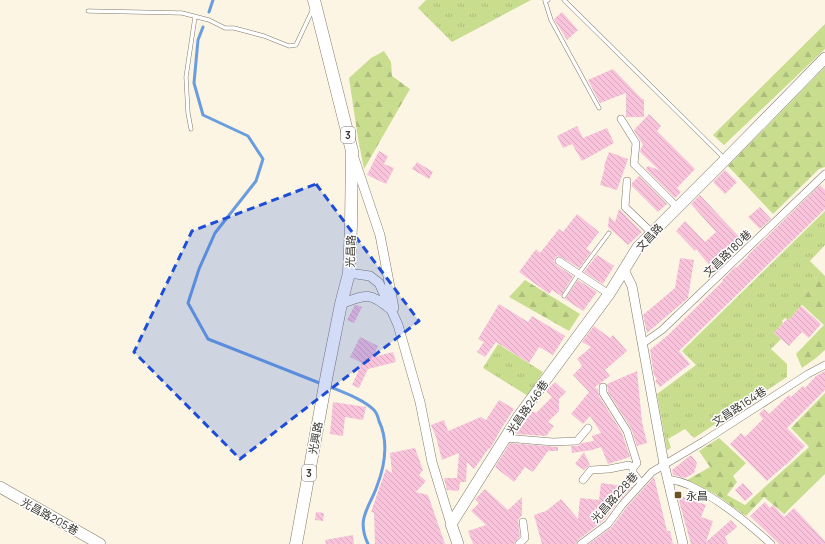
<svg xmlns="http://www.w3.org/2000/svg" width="825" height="544" viewBox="0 0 825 544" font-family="Manrope,'Noto Sans TC',sans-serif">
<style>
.grass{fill:url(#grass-tufts)}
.forest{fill:url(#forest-firs)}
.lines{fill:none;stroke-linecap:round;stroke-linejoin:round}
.stream{stroke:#6a9ddf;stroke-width:3}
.building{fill:url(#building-back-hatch)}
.service-casing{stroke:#817a6b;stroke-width:4.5}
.minor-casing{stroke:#817a6b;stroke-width:8}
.tertiary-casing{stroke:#817a6b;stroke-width:10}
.secondary-casing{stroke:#817a6b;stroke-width:12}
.primary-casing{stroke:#817a6b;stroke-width:13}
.service{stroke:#fff;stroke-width:3.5}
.minor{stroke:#fff;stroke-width:7}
.tertiary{stroke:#fff;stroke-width:9}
.secondary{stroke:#fff;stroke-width:11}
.primary{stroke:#fff;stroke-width:12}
.marked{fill:#1d4ed8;fill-opacity:0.2;stroke:#1d4ed8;stroke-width:3;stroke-dasharray:8 5;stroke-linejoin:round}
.poi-dot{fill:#6e5125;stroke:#fff;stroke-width:1.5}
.labels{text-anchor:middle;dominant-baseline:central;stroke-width:3;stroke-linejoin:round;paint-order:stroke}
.shield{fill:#fff;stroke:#75736e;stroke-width:1}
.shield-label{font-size:10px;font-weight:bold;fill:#3a3730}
.street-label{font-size:11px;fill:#3a3730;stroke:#fff}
.poi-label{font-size:11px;fill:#3a3730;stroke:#fff;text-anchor:start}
</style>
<defs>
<pattern id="grass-tufts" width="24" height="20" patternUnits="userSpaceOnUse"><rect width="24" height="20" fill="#c9dd8f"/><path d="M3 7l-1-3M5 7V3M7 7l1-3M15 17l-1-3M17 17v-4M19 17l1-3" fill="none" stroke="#adbe7c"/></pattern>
<pattern id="forest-firs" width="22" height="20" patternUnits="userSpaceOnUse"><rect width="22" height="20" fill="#c9dd8f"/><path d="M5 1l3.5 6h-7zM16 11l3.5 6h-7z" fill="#adbe7c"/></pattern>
<pattern id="building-back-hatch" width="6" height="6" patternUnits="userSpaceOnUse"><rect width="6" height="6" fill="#f9c4db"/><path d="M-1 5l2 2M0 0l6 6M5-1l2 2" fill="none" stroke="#d6a9bc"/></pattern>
</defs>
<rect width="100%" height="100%" fill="#fcf5e4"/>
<path class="grass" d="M426,0H531L452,42L418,8Z
M825,211V245L810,261L820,271L801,306L789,320L785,318L782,321L783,323L774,333L781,339L771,349L787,364V377L694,438L685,429L668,439L671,448L667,450L657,394L696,365L682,351Z
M498,344L543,372L528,396L483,368Z"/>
<path class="forest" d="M825,24V49L724,145L713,135Z
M384,51L391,62L392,76L410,89L364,169L358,138L349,78L371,58Z
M825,67V167L819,169L773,214L728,166Z
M820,271L825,276V350L816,358L802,368L796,354L824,325L801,304Z
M525,280L580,314L569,331L509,297Z
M825,393V474L784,514L764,497L746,516L715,494L687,480L710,467L699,451L719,438L746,463L733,476L737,482L727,495L745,505L809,447L791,428Z"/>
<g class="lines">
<path class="stream" d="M209,12L213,0
M203,27L198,40L194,83L203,115L248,136L263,159L256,181L215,233L199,269L188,303L208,339L322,384
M328,386C342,392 363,399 374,410C376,412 378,417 379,421C389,442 385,465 377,486C369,509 356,518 368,544"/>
</g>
<path class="building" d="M562,12L578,30L567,40L554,19Z
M613,69L642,99H644V117H626V93L600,103L588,80Z
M649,114L661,126L657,131L695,169L677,188L681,192L675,198L646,169L648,166L659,170L640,152L641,148L643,145L634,130Z
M577,126L583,138L607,128L614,143L582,161L572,144L563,148L557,136Z
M379,151L388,156L384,164L394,168L386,184L367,175Z
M609,152L628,159L617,190L600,185L605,167L604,166Z
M417,162L433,172L429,179L412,169Z
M725,170L737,182L725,194L713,182Z
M639,176L667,204L658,212L632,186V183Z
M820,185L825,190V209L679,351L690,364L660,387L655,381L657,379L654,375L650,350L667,336L723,281L722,280L735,267L736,268L748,256V255Z
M700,195L743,241L726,257L728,260L715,272L696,249L695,251L676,231L685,221L705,242L716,232L691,204Z
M760,207L771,219L760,229L748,217Z
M619,209L642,232L628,245L608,227L609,216L615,222Z
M577,214L599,232L586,249L591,252L579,268L561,257L557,256L555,258L554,261L556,265L573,276L561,296L552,290L549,294L519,272L536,249L540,253L559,229L563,232Z
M597,255L614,266L603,284L584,272Z
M680,258L694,260L688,298L647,333L643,315L675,288Z
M578,280L597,292L583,311L565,299Z
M499,304L528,322L532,316L565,336L553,355L539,347L529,363L496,342L485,357L477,352L484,342L478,339Z
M355,305H356L362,307L354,323L347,320Z
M801,306L821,324L809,338L802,332L789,346L774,333L787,319L789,320Z
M594,326L610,338L613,335L627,351L605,370L610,376L595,387L596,389L598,388L599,396L622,433L630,457L608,464L601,447L592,450L572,453L571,446H578L582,443L594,441L592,436L601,433L590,416L583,424L571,414L589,392L573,375L582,366L577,359L591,347L582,342Z
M360,337L378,346L373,357L393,352L396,362L368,369L359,388L352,385L362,363L350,357Z
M637,371L642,422L647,443L637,446L631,428L608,392L607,384Z
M825,371V390L787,428L805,446L785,466V465L767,481L730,444L741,433L745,437L763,419L759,414L764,409L769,414L789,395L791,397L803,386L805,388L816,376Z
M555,382L566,392L559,399V411L548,422L554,426L546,436L516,434L533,411L536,413L552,397L546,391Z
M499,400L514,409L501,429L490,449L489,448L474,469L467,462L466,482H460L459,491L447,490L444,478H457L459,453L442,460L436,437L431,425L444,420L448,431L481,417L486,420Z
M333,402L366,407L363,420L345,417L343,436L330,434Z
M510,443L558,447V451H548L533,472L525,467L514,482L495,467Z
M415,448L423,470L419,475L426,481L416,492L428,495L445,544H375L374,513L371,512L386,469L392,473L390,453Z
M584,452L590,465L584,470L575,464Z
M691,455L697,463L694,473L685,478L673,475L672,470Z
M654,477L667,531H670L673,544H589L612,527L626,508Z
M601,483L632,487L618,502L604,520L578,540L576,544H542L534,515L546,511L561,499L578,519L580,498L599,500Z
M743,483L753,494L745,501L735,490Z
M485,489L508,510L522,497V515L518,520L520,536L514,544H473L468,531L486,525L471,511L479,503L475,499Z
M680,496L706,505L701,517L713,521L706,542L731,520L737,527L725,537L728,544H691L679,501Z
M765,502L770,508L773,505L784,517L794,508L825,541V544H779L750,516Z
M316,512L324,513L323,521L315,520Z
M353,535L354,544H326L325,540Z"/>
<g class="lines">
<defs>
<path id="service" d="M548,0L545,1L551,20L599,108
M564,0L725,159
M88,11L182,13L209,20L225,28H234L264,36L289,46L296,45L313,9
M191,129L188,113L186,77L195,17
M564,296L579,273L609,233"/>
<path id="minor" d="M621,119L636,143L634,164L677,207
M627,181L625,207L652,233
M559,261L609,294
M642,344L662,330L825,174
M603,387V393L627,431L637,463L633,468V473L641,483
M505,438L553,442L577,441L588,428
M668,479C674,480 682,482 689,485C719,499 746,521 771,544
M583,480L591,470L609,469L629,465L633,468
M519,544L525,538L523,522
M581,544L608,524L622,505L652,472L704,441L808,374L825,365"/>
<path id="tertiary" d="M354,158L380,235L394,308
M624,270L632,286L664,464L683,544
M349,273L370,276L379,283L398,325L420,402L432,462L451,524
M341,304C365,295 369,291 390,309"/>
<path id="secondary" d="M0,487L100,544
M458,544L451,524L519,416L609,294L638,247L726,159L825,58"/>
<path id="primary" d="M296,544L327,374L341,304L349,273L351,225L352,151L314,0"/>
</defs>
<use href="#service" class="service-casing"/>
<use href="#minor" class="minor-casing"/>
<use href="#tertiary" class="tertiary-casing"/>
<use href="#secondary" class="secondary-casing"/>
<use href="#primary" class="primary-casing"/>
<use href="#service" class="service"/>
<use href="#minor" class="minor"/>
<use href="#tertiary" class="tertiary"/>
<use href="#secondary" class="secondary"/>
<use href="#primary" class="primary"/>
</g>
<path class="marked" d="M316,184L419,321L240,459L134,352L192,231Z"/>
<rect class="poi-dot" x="674" y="491" width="8" height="8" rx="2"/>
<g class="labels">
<g class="shield">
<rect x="341" y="127" width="14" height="16" rx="3"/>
<rect x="302" y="465" width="14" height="16" rx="3"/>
</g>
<g class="shield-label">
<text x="348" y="135">3</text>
<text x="309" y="473">3</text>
</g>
<g class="street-label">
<text transform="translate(649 237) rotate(-47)">文昌路</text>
<text transform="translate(350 251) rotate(-88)">光昌路</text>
<text transform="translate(727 253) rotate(-44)">文昌路180巷</text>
<text transform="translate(739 406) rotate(-33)">文昌路164巷</text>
<text transform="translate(527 407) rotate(-55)">光昌路246巷</text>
<text transform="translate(315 438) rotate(-80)">光興路</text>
<text transform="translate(614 497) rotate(-48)">光昌路228巷</text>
<text transform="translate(50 516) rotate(29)">光昌路205巷</text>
</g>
<g class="poi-label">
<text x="686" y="495">永昌</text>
</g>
</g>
</svg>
